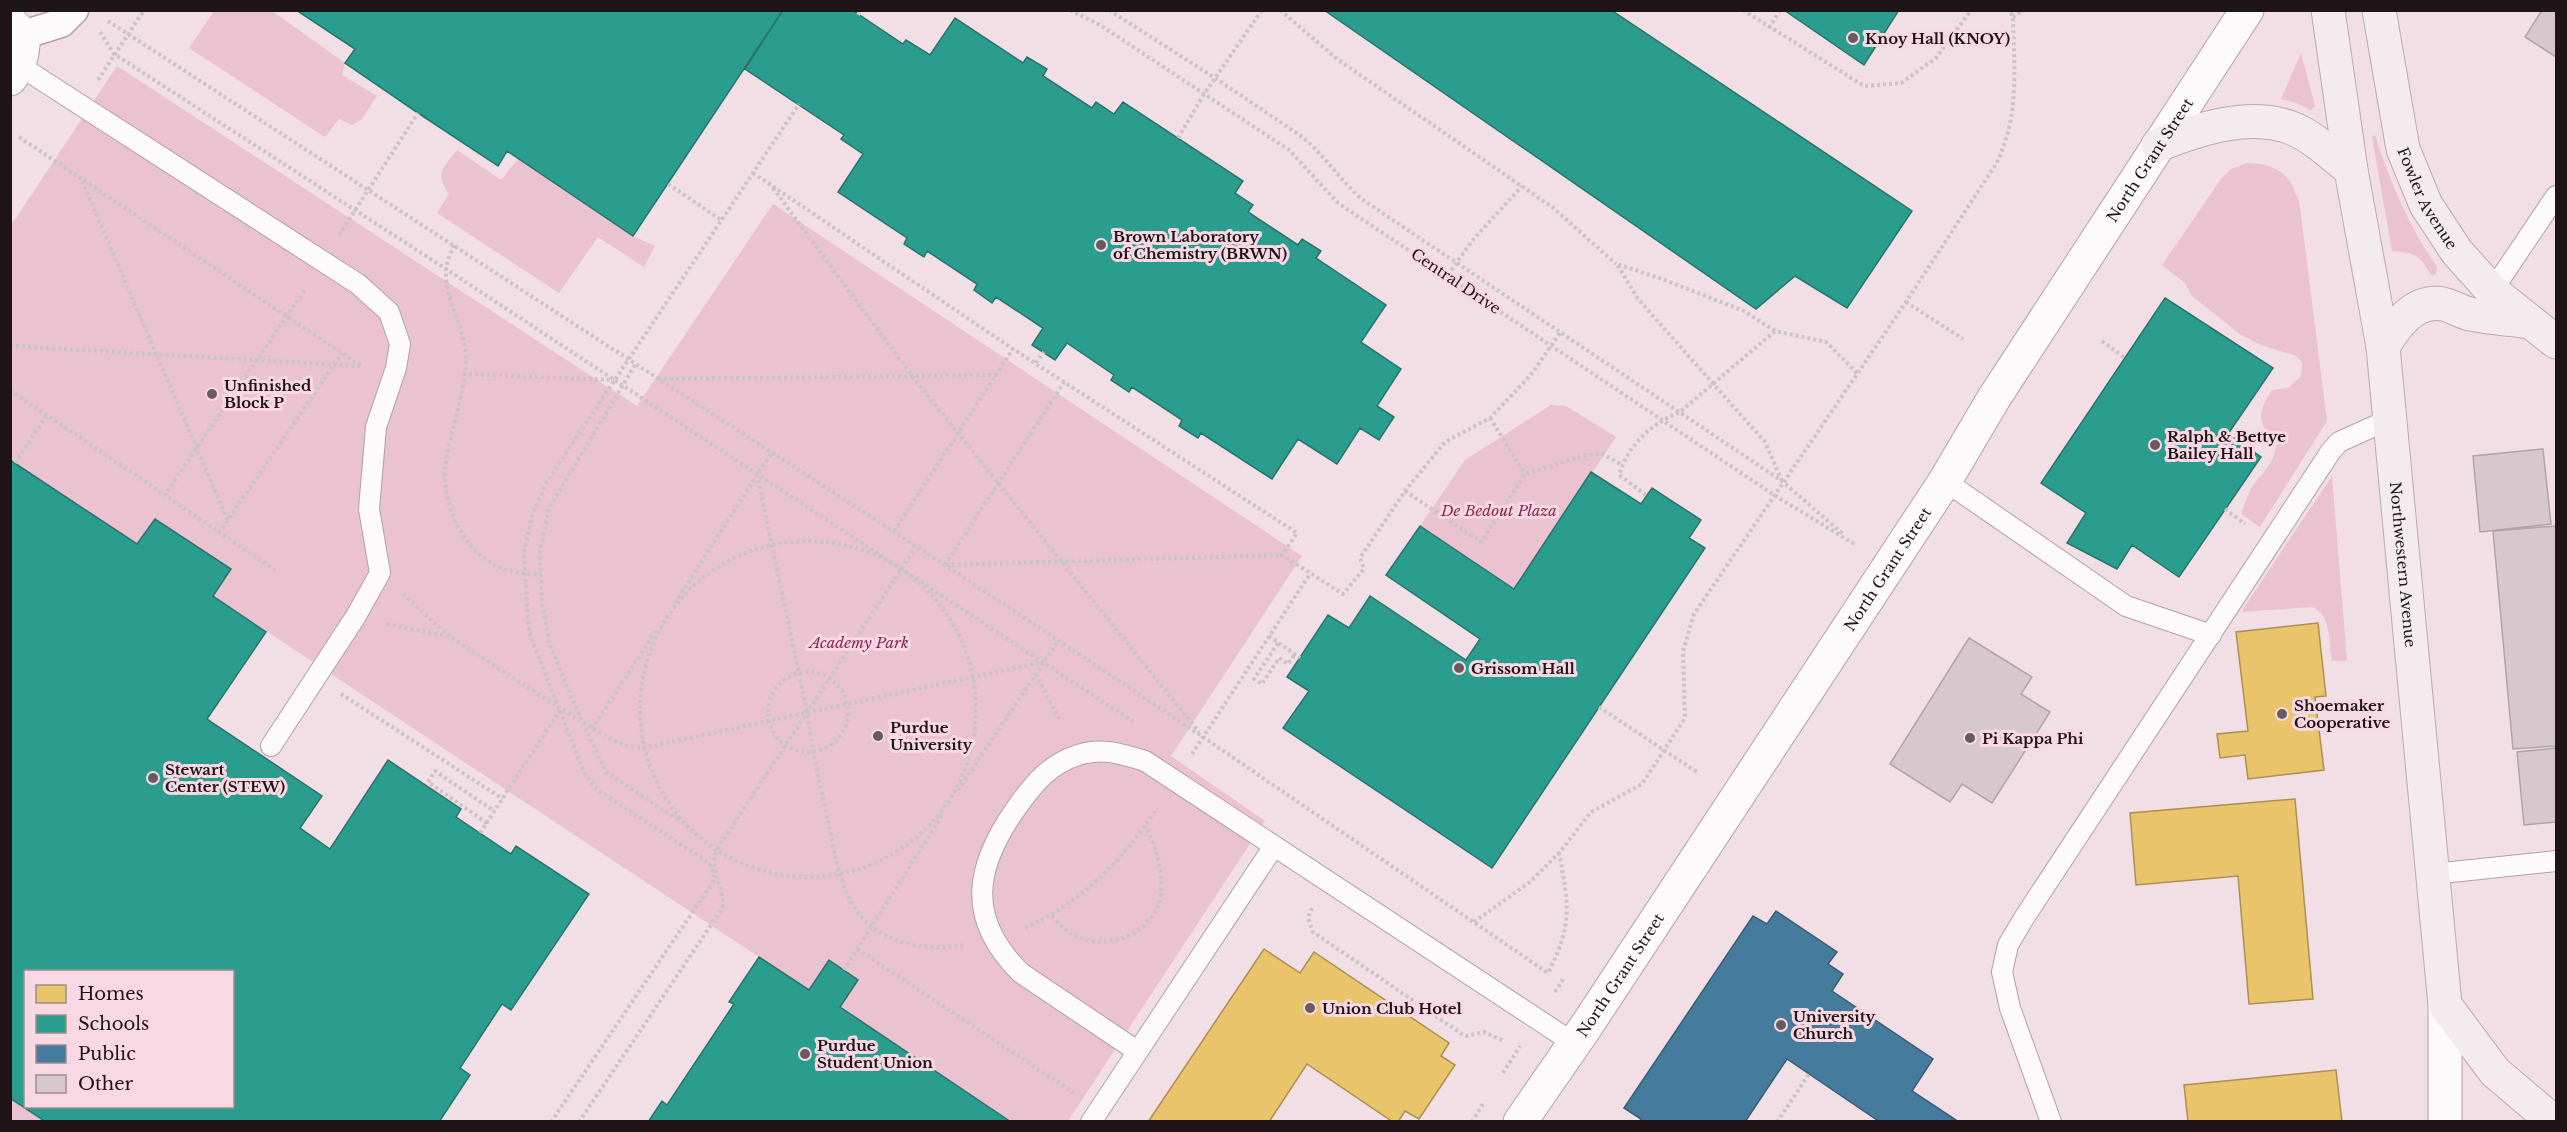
<svg xmlns="http://www.w3.org/2000/svg" width="2567" height="1132" viewBox="0 0 2567 1132" font-family="'Libre Baskerville',serif">
<style>
.green{fill:#eac2d0}
.homes{fill:#e9c46a;stroke:#ac8f51;stroke-width:1.5}
.schools{fill:#2a9d8f;stroke:#27746b;stroke-width:1.5;fill-rule:evenodd}
.public{fill:#457b9d;stroke:#3a5c75;stroke-width:1.5}
.building{fill:#d6c8cd;stroke:#b1a4a8;stroke-width:1.5}
.lines{fill:none;stroke-linecap:round;stroke-linejoin:round}
.service-casing{stroke:#b0a2a7;stroke-width:22}
.pedestrian-casing{stroke:#b0a2a7;stroke-width:31}
.minor-casing{stroke:#b0a2a7;stroke-width:35}
.primary-casing{stroke:#bfa9b1;stroke-width:35}
.path{stroke:#cac4c5;stroke-width:4;stroke-dasharray:3 3;stroke-linecap:butt}
.service{stroke:#fdfafb;stroke-width:20}
.pedestrian{stroke:#fdfafb;stroke-width:28}
.minor{stroke:#fdfafb;stroke-width:33}
.primary{stroke:#f4ebee;stroke-width:33}
.poi-dot{fill:#685b60;stroke:#f8d8e2;stroke-width:2}
.labels{text-anchor:middle;dominant-baseline:central;stroke-width:6;stroke-linejoin:round;paint-order:stroke}
.poi-label{font-size:15px;font-weight:bold;fill:#1f1418;stroke:#f8d8e2;text-anchor:start}
.street-label{font-size:15px;fill:#1f1418;stroke:#f8d8e2}
.park-label{font-size:15px;font-style:italic;fill:#862552;stroke:#f8d8e2}
</style>
<rect width="100%" height="100%" fill="#f1dfe5"/>
<path class="green" d="M214,11H272L345,63L342,75L377,96L362,119L352,125L339,119L325,137L189,48Z
M2301,53L2315,106L2310,110L2296,103L2281,99Z
M117,66L637,406L773,204L1302,556L1171,756L1265,821L1068,1121H1011L840,1007L858,980L830,960L809,990L213,596L231,569L155,519L137,544L11,460L10,227Z
M2375,135C2390,182 2409,227 2437,267L2436,274L2431,275C2419,254 2415,253 2392,251L2372,137Z
M457,150L501,180L518,159L633,236L655,246L644,267L598,237L559,293L437,213L449,194C434,172 443,168 457,150Z
M2247,163C2263,163 2281,167 2291,183C2294,188 2295,195 2299,200L2327,421L2260,527L2241,514C2245,505 2248,492 2254,484C2266,469 2274,463 2277,443C2257,424 2257,413 2272,390L2288,388L2301,376L2302,362L2296,356L2261,345L2241,335L2191,295L2185,283L2162,265L2221,179L2231,169Z
M1551,405L1566,406L1616,437L1514,589L1420,526L1465,460Z
M2332,476L2347,661H2332C2329,643 2331,611 2311,607L2241,612Z
M11,1098L46,1121H11Z"/>
<path class="homes" d="M2318,623L2326,696L2315,697L2324,770L2248,779L2245,755L2220,758L2217,734L2248,731L2236,632Z
M2295,799L2313,999L2249,1004L2238,876L2136,885L2130,813Z
M1264,949L1300,973L1314,952L1449,1043L1441,1056L1455,1065L1419,1119L1405,1111L1398,1122H1393L1307,1064L1269,1122H1148Z
M2336,1070L2342,1122H2188L2184,1085Z"/>
<path class="schools" d="M296,10H783L633,236L507,151L498,166L418,113L345,63L355,49Z
M783,10H852L903,44L906,40L930,55L955,18L1023,63L1027,57L1047,69L1043,76L1092,108L1096,102L1114,114L1123,102L1243,181L1235,193L1253,205L1248,212L1298,245L1302,239L1321,251L1316,258L1386,305L1361,342L1401,369L1377,406L1394,417L1379,440L1360,428L1337,464L1298,439L1272,479L1201,433L1198,438L1179,426L1182,420L1132,387L1129,392L1111,380L1114,375L1067,343L1055,360L1032,345L1043,328L996,297L992,303L974,290L977,284L927,251L924,257L904,244L907,238L838,192L863,154L841,139L844,135L745,69Z
M1324,10H1611L1912,211L1847,308L1795,276L1756,309Z
M1784,10H1899L1864,65Z
M2165,298L2273,368L2228,434L2261,457L2179,577L2132,545L2117,569L2067,543L2086,513L2041,483Z
M10,460L137,544L155,519L231,569L213,596L266,632L207,719L322,796L300,828L330,849L388,760L461,809L456,817L511,854L516,846L589,894L511,1010L502,1004L460,1068L470,1075L439,1122H46L10,1098ZM26,972H232V1106H26Z
M1591,472L1641,504L1652,488L1701,520L1689,538L1705,548L1492,868L1283,728L1309,691L1287,677L1328,615L1349,628L1370,596L1466,660L1480,639L1386,575L1420,526L1514,589Z
M759,957L809,990L829,960L858,980L840,1007L1011,1122H648L662,1101L667,1105L734,1004L729,1002Z"/>
<path class="public" d="M1776,911L1837,952L1828,964L1843,974L1832,991L1933,1059L1912,1091L1959,1122H1880L1787,1059L1745,1122H1639L1641,1119L1624,1108L1753,916L1767,924Z"/>
<path class="building" d="M2542,10H2556V57L2525,37Z
M2543,449L2551,524L2480,532L2473,456Z
M2556,526V746L2513,749L2493,531Z
M1969,638L2032,677L2021,694L2050,712L1992,803L1962,784L1950,802L1890,764Z
M2556,748V822L2524,825L2517,752Z"/>
<g class="lines">
<defs>
<path id="service" d="M20,66L358,284L389,312L400,344L396,368L376,427L369,509L380,573L356,616L271,746
M2492,291L2556,196
M1945,481L2126,606L2211,635
M2433,874L2556,861
M1137,1051L1021,973C965,918 975,866 1017,807C1034,783 1050,764 1078,755C1102,747 1123,754 1145,761L1575,1044
M1091,1122L1274,846
M2051,1122L2010,1008L2002,972L2008,945L2024,918L2331,451L2339,442L2390,419"/>
<path id="pedestrian" d="M23,35L61,23L74,10"/>
<g id="minor">
<path d="M10,22L23,35C24,53 20,65 10,79"/>
<path id="s1" d="M1520,1122L1587,1025L1945,481L1994,398L2247,10"/>
<path d="M2445,1122V1005"/>
</g>
<g id="primary">
<path id="s2" d="M2328,10L2351,170L2383,347L2445,1005L2495,1072L2554,1122"/>
<path id="s3" d="M2379,10L2403,149L2426,205L2457,252L2492,291L2556,342"/>
<path d="M2158,145C2198,129 2252,111 2294,129C2315,138 2333,156 2351,170"/>
<path d="M2383,347C2396,325 2414,299 2443,304C2452,306 2461,312 2470,314C2489,318 2510,319 2530,322"/>
</g>
</defs>
<use href="#service" class="service-casing"/>
<use href="#pedestrian" class="pedestrian-casing"/>
<use href="#minor" class="minor-casing"/>
<use href="#primary" class="primary-casing"/>
<path class="path" d="M1070,10L1100,25L1289,150L1338,203L1774,495L1856,545
M1109,10L1215,78L1301,136C1325,155 1340,181 1363,200L1782,481L1844,535
M1280,10L1337,59L1552,207L1616,264
M1743,10L1864,86L1901,83L1936,58L1971,10
M858,15L861,10
M2013,17L2023,10
M108,21L945,565L1203,737L1548,973C1573,924 1569,905 1559,853
M1769,28L1780,10
M100,32L114,54L446,269L1135,723
M98,80L144,10
M19,137L361,366
M1178,138L1204,94L1262,10
M753,173L1013,349L1297,533L1282,555L1343,594L1364,569L1360,558L1405,491L1445,442L1490,418L1530,376L1560,333
M82,181L228,521
M668,184L721,220
M773,188L912,376L1199,732
M339,235L418,113
M454,245C451,253 446,263 446,271C445,302 466,328 466,359C465,394 451,428 446,462C440,502 462,552 501,568C513,573 528,574 541,575
M1448,275L1472,241L1522,186
M1906,302L1963,339
M2102,341L2125,358
M10,346L360,366
M1036,363L1044,352
M635,365L549,508L540,553L542,603L550,645L582,722L606,772L680,821
M463,374L614,380
M658,379L996,375
M10,390L275,570
M1490,418L1525,474
M15,463L47,415
M757,474L807,712C812,749 820,785 828,821C834,849 838,880 853,905C875,943 923,952 963,945
M1782,481L1765,442L1638,299L1617,264L1662,279L1744,311L1775,331L1826,342L1858,374
M1405,491L1481,542L1525,474L1586,455L1603,454L1622,465
M1646,495L1619,475C1628,445 1652,423 1680,412L1775,331
M164,496L306,288
M2225,509L2245,524
M894,531L1013,349
M219,533L342,353
M640 709a168 168 0 1 1 336 0a168 168 0 1 1-336 0Z
M945,565L1064,382
M946,565L1282,555
M403,594L450,637L561,709L614,741L630,747L643,748L1043,662
M675,603L772,452
M387,624L450,637
M1269,636L1300,658
M1278,643L1254,679L1262,684L1279,658L1288,664L1295,654
M768 712a40 40 0 1 1 80 0a40 40 0 1 1-80 0Z
M1036,674L1060,721
M341,694L503,799
M1599,707L1697,772
M592,729L657,629
M1192,754L1310,574
M958,790L1058,641
M487,823L428,782L435,771L494,811
M480,833L560,710
M1312,908L1308,918L1313,932L1462,1034L1467,1036L1484,1032L1504,1041
M1052,916C1056,920 1060,925 1065,929C1093,952 1140,942 1156,910C1168,885 1158,849 1145,826
M1474,922L1530,882L1559,853L1591,812L1642,784L1685,718L1683,651L1694,614L1906,302L1996,164C2020,116 2014,69 2013,17L2009,10
M1025,928C1081,903 1124,859 1157,808
M857,949L1074,1093
M844,970L943,814
M1555,992L1564,978
M1503,1073L1520,1046
M551,1122L713,882L714,873L709,863L599,791L585,775L529,632L524,552L532,516L546,483L799,104
M579,1122L723,907C724,887 710,872 716,851L916,547
M1472,1122L1483,1104
M1777,1122L1809,1074"/>
<use href="#service" class="service"/>
<use href="#pedestrian" class="pedestrian"/>
<use href="#minor" class="minor"/>
<use href="#primary" class="primary"/>
</g>
<g class="poi-dot">
<circle cx="1853" cy="38" r="6"/>
<circle cx="1101" cy="245" r="6"/>
<circle cx="212" cy="394" r="6"/>
<circle cx="2155" cy="445" r="6"/>
<circle cx="1459" cy="668" r="6"/>
<circle cx="2282" cy="714" r="6"/>
<circle cx="878" cy="736" r="6"/>
<circle cx="1970" cy="738" r="6"/>
<circle cx="153" cy="778" r="6"/>
<circle cx="1310" cy="1008" r="6"/>
<circle cx="1781" cy="1025" r="6"/>
<circle cx="805" cy="1054" r="6"/>
</g>
<g class="labels">
<g class="poi-label">
<text x="1865" y="38">Knoy Hall (KNOY)</text>
<text x="1113" y="236">Brown Laboratory<tspan x="1113" dy="17">of Chemistry (BRWN)</tspan></text>
<text x="224" y="385">Unfinished<tspan x="224" dy="17">Block P</tspan></text>
<text x="2167" y="436">Ralph &amp; Bettye<tspan x="2167" dy="17">Bailey Hall</tspan></text>
<text x="1471" y="668">Grissom Hall</text>
<text x="2294" y="705">Shoemaker<tspan x="2294" dy="17">Cooperative</tspan></text>
<text x="890" y="727">Purdue<tspan x="890" dy="17">University</tspan></text>
<text x="1982" y="738">Pi Kappa Phi</text>
<text x="165" y="769">Stewart<tspan x="165" dy="17">Center (STEW)</tspan></text>
<text x="1322" y="1008">Union Club Hotel</text>
<text x="1793" y="1016">University<tspan x="1793" dy="17">Church</tspan></text>
<text x="817" y="1045">Purdue<tspan x="817" dy="17">Student Union</tspan></text>
</g>
<g class="street-label">
<text stroke="none"><textPath href="#s1" startOffset="1150">North Grant Street</textPath></text>
<text stroke="none"><textPath href="#s3" startOffset="196">Fowler Avenue</textPath></text>
<text transform="translate(1456 281) rotate(34)">Central Drive</text>
<text stroke="none"><textPath href="#s2" startOffset="560">Northwestern Avenue</textPath></text>
<text stroke="none"><textPath href="#s1" startOffset="664">North Grant Street</textPath></text>
<text stroke="none"><textPath href="#s1" startOffset="178">North Grant Street</textPath></text>
</g>
<g class="park-label">
<text x="1499" y="510">De Bedout Plaza</text>
<text x="859" y="642">Academy Park</text>
</g>
</g>
<rect width="2567" height="1132" fill="none" stroke="#1f1418" stroke-width="24"/>
<rect x="24" y="970" width="210" height="138" fill="#f8d8e2" stroke="#a18a91" stroke-width="1.5"/>
<rect x="36" y="985" width="30" height="18" fill="#e9c46a" stroke="#a18a91" stroke-width="1.5"/>
<text x="78" y="1000" font-size="18" fill="#1f1418">Homes</text>
<rect x="36" y="1015" width="30" height="18" fill="#2a9d8f" stroke="#a18a91" stroke-width="1.5"/>
<text x="78" y="1030" font-size="18" fill="#1f1418">Schools</text>
<rect x="36" y="1045" width="30" height="18" fill="#457b9d" stroke="#a18a91" stroke-width="1.5"/>
<text x="78" y="1060" font-size="18" fill="#1f1418">Public</text>
<rect x="36" y="1075" width="30" height="18" fill="#d6c8cd" stroke="#a18a91" stroke-width="1.5"/>
<text x="78" y="1090" font-size="18" fill="#1f1418">Other</text>
</svg>
